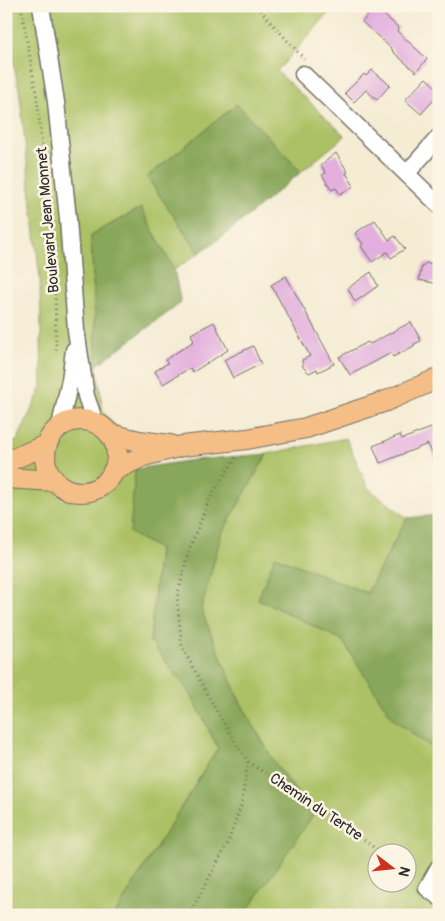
<svg xmlns="http://www.w3.org/2000/svg" width="445" height="921" viewBox="0 0 445 921" font-family="Pangolin,sans-serif">
<style>
.green{fill:#acc165;stroke:#6c7648;fill-rule:evenodd}
.forest{fill:#89a75a;stroke:#5a6942}
.building{fill:#e2afde}
.lines{fill:none;stroke-linecap:round;stroke-linejoin:round}
.minor-casing{stroke:#716f66;stroke-width:19}
.major-casing{stroke:#716f66;stroke-width:22}
.path{stroke:#716f66;stroke-width:3;stroke-dasharray:1 4;stroke-linecap:butt}
.minor{stroke:#fff;stroke-width:16}
.major{stroke:#f6be87;stroke-width:20}
.labels{text-anchor:middle;dominant-baseline:central;stroke-width:5;stroke-linejoin:round;paint-order:stroke}
.street-label{font-size:15px;fill:#2b2b2b;stroke:#fcf5e5}
</style>
<rect width="100%" height="100%" fill="#fcf5e5"/>
<filter id="ink" filterUnits="userSpaceOnUse"><feTurbulence type="fractalNoise" baseFrequency=".02" numOctaves="2"/><feDisplacementMap in="SourceGraphic" scale="10" xChannelSelector="R" yChannelSelector="G"/><feConvolveMatrix kernelMatrix="1 2 1 2 8 2 1 2 1" color-interpolation-filters="sRGB"/></filter>
<filter id="wash" filterUnits="userSpaceOnUse"><feTurbulence type="fractalNoise" baseFrequency=".0096" numOctaves="4" result="noise"/><feDisplacementMap in="SourceGraphic" scale="20" xChannelSelector="R" yChannelSelector="G"/><feGaussianBlur stdDeviation="1.12" result="paint"/><feColorMatrix in="noise" values="0 0 0 0 0 0 0 0 0 0 0 0 0 0 0 0 0 1.4 0 .05"/><feComposite in="paint" operator="in"/></filter>
<g filter="url(#wash)">
<rect width="100%" height="100%" fill="#f4ecd3"/>
<path class="green" d="M6,6H335L277,71L345,136L301,172L237,104L147,177L199,253L174,270L141,208L91,235L97,365L103,412L132,445L135,469L159,549L150,641L192,696L218,748L115,914V915H38L35,910L31,915H6V444L17,441L42,387L40,280L19,88L6,33Z
M346,438L368,488L407,518L367,593L275,557L259,599L342,640L393,719L439,753V915H244L313,814L274,762L238,698L201,610L221,535L267,454ZM378,854H408V884H378Z"/>
<path class="forest" d="M237,104L301,172L226,234L199,253L147,177Z
M141,208L174,270L181,303L97,365L91,235Z
M267,454L221,535L201,610L238,698L274,762L313,815L244,915H115V914L218,748L192,696L150,641L159,549L130,533L135,469L193,460Z
M439,515V753L393,719L342,640L258,599L275,556L367,593L407,518Z"/>
<g id="blocks">
<path class="building" d="M375,7L399,28L397,31L427,59L416,72L392,51L393,50L362,22Z
M372,70L390,85L377,100L366,90L354,102L345,93L364,74L366,76Z
M426,78L439,90V94L421,114L405,100Z
M336,153L348,172L346,173L354,186L340,194L336,188L332,190L322,175L326,173L321,165Z
M375,220L389,240L395,236L405,249L391,258L387,252L372,262L361,246L363,244L355,233Z
M426,263L439,265V284L419,280L422,266Z
M371,272L378,286L355,302L348,288Z
M286,276L334,364L318,372L317,369L309,373L303,367L302,360L310,356L271,285Z
M214,322L228,350L193,372L190,368L163,384L155,371L168,363L165,360L194,341L191,334Z
M411,322L421,341L414,344V346L393,357L391,353L350,375L339,357L368,342L370,344Z
M253,346L261,364L233,378L224,360Z
M439,425V468L428,444L380,463L373,446L400,435L402,439Z"/>
</g>
</g>
<g filter="url(#ink)">
<use href="#blocks" fill-opacity="0" stroke="#716f66" stroke-width="1"/>
<g class="lines">
<defs>
<path id="minor" d="M41,6L56,102L68,219L76,330L86,396L95,422
M303,74L439,205
M407,173L439,137
M60,426L70,380L74,350
M439,867L427,888L439,897"/>
<path id="major" d="M45 456a36 36 0 1 1 72 0a36 36 0 1 1-72 0Z
M110,434L139,441L170,445
M6,462L46,445
M113,471L143,456L182,446L247,439L306,428L386,401L439,378
M6,478L55,481"/>
</defs>
<use href="#minor" class="minor-casing"/>
<use href="#major" class="major-casing"/>
<path class="path" d="M21,6L37,98L48,201L55,285L56,352
M258,6L260,10L304,59
M248,762L345,825L382,854
M408,873L415,879
M189,915L227,845L241,806L248,762L217,712L182,647L177,598L188,552L210,498L236,457"/>
<use href="#minor" class="minor"/>
<use href="#major" class="major"/>
</g>
</g>
<g class="labels">
<g class="street-label">
<text transform="translate(48 220) rotate(-95)">Boulevard Jean Monnet</text>
<text transform="translate(316 807) rotate(34)">Chemin du Tertre</text>
</g>
</g>
<rect width="445" height="921" fill="none" stroke="#fcf5e5" stroke-width="25"/>
<g transform="translate(392 868) rotate(106)"><circle r="24" fill="#fcf5e5" stroke="#a8a49b"/>
<path d="M0-4L9 19L0 12L-9 19Z" fill="#c8321e"/>
<text y="-8" font-size="14" font-weight="bold" text-anchor="middle" fill="#2b2b2b">N</text>
</g>
</svg>
